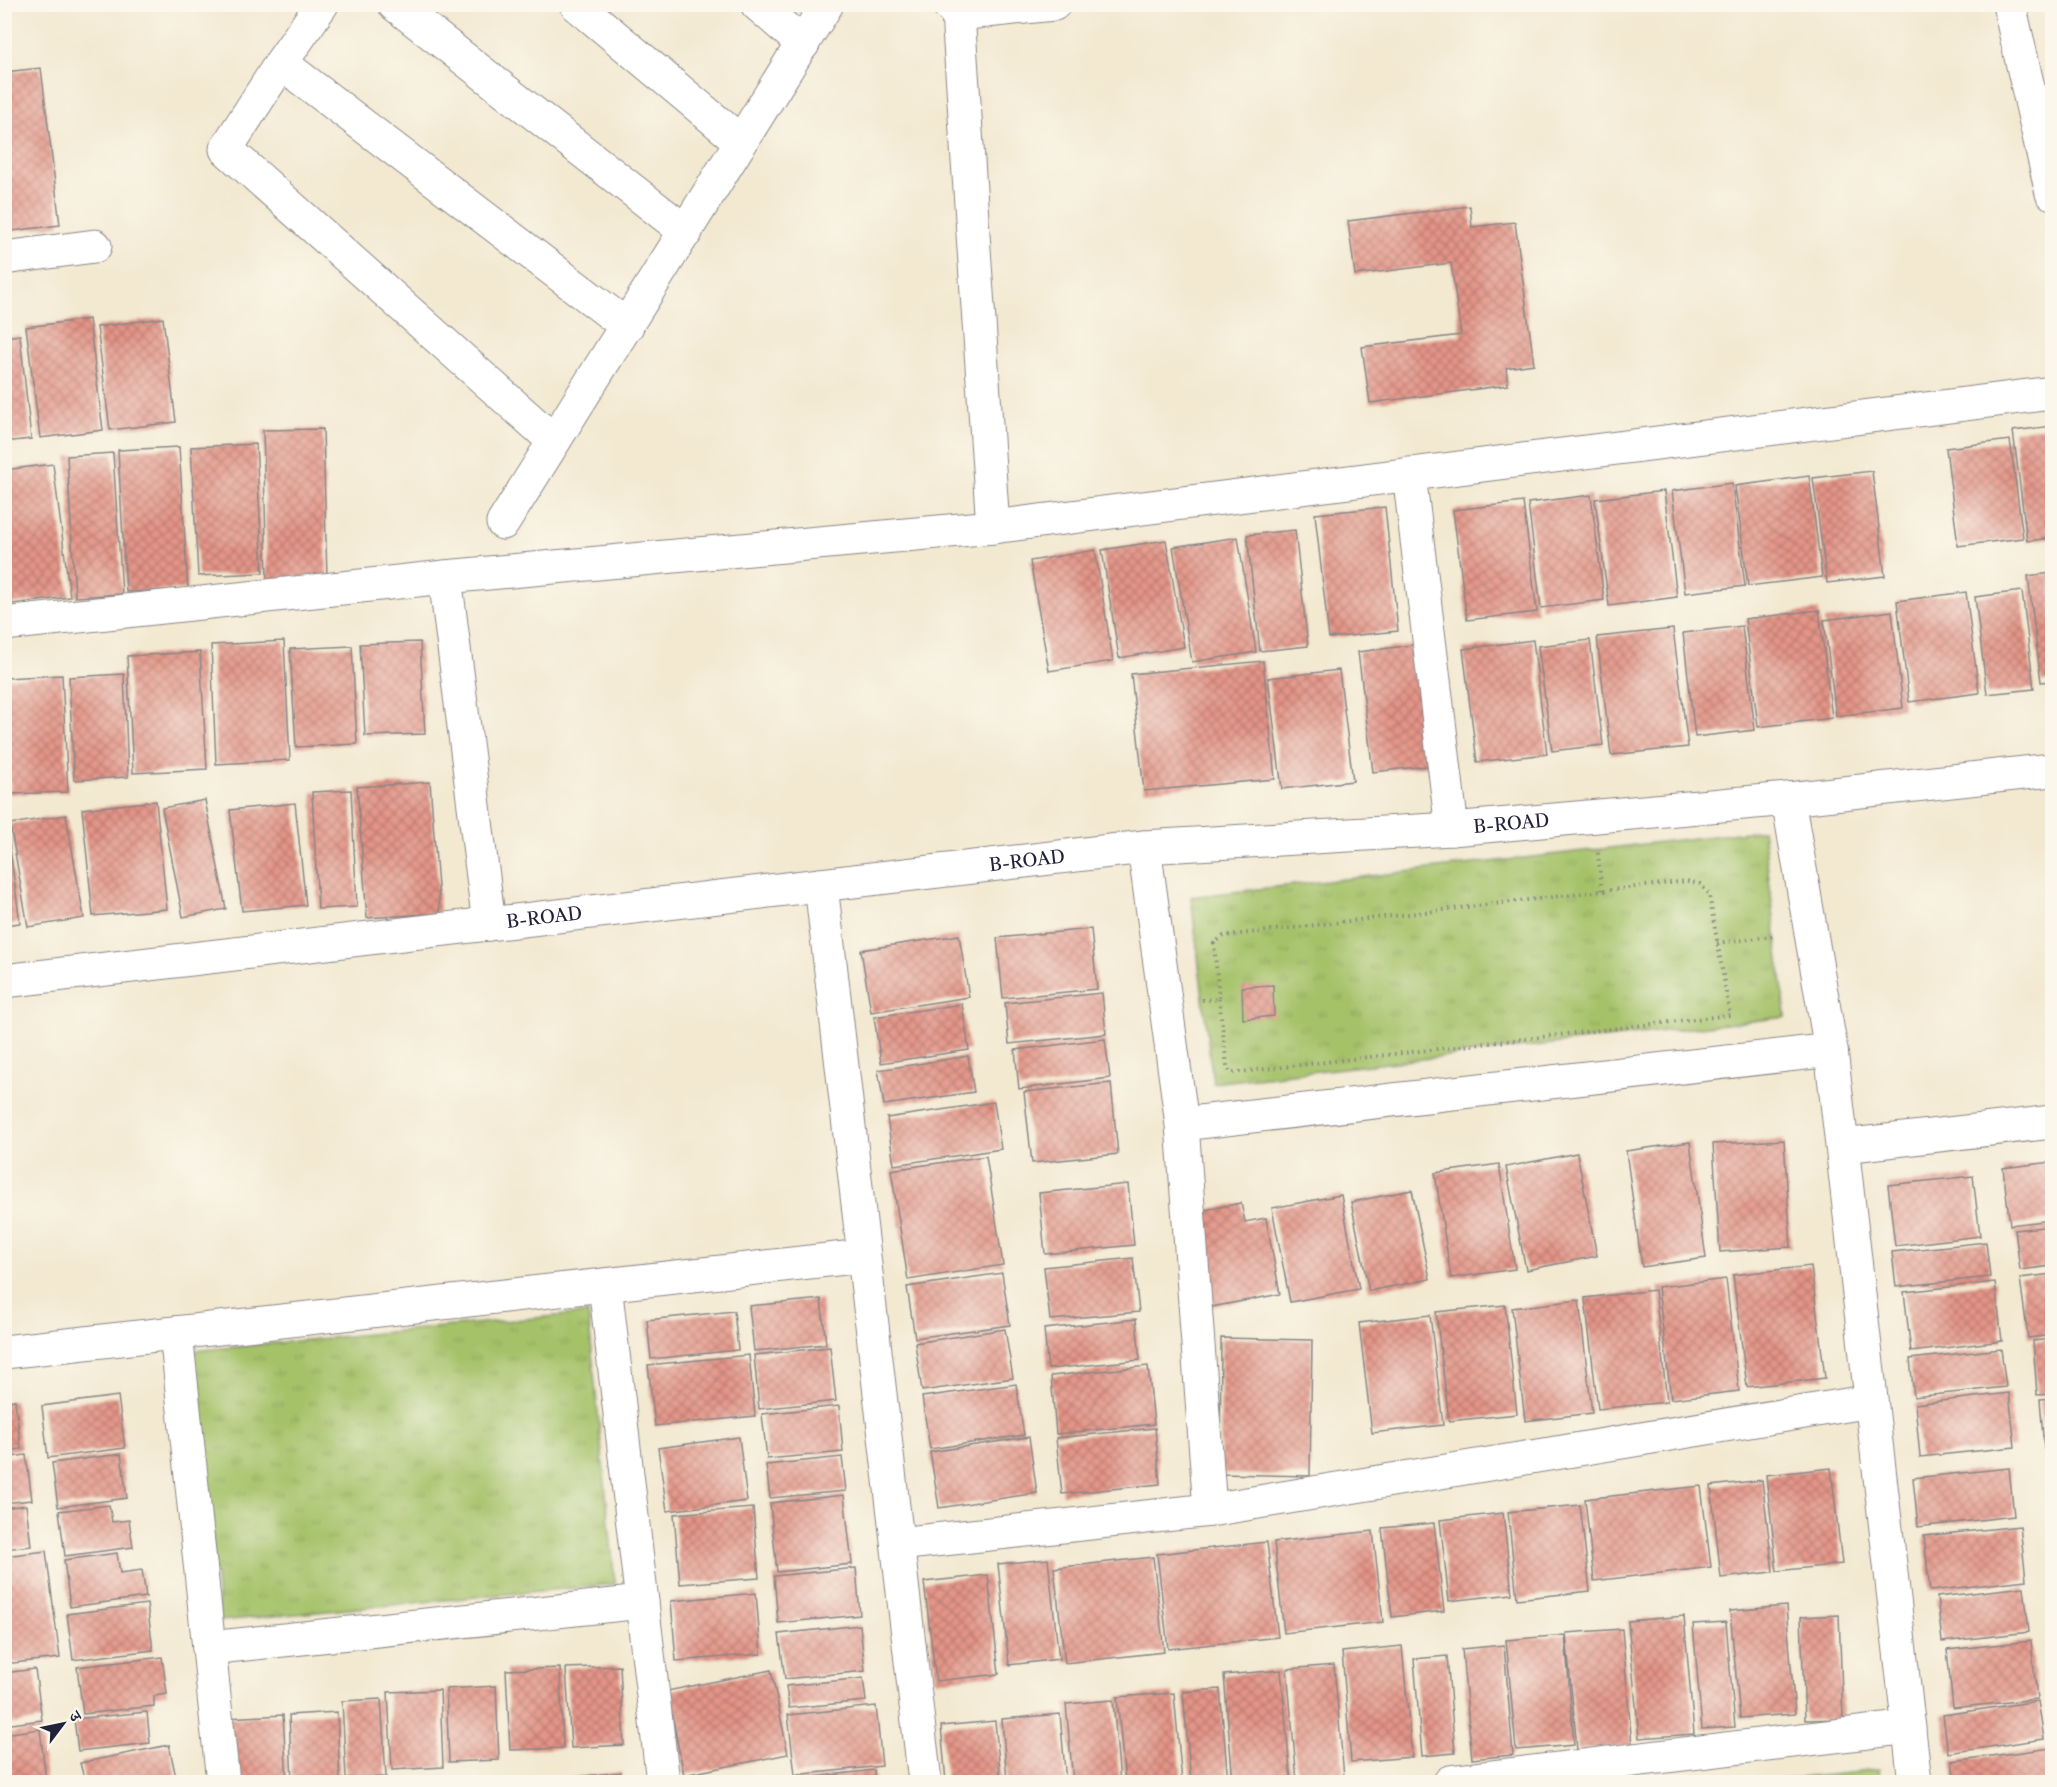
<svg xmlns="http://www.w3.org/2000/svg" width="2057" height="1787" viewBox="0 0 2057 1787" font-family="'Libre Caslon Text','Noto Serif Devanagari',serif">
<style>
.grass{fill:url(#grass-tufts);stroke:#647252;stroke-width:1.5}
.building{fill:url(#building-cross-hatch)}
.lines{fill:none;stroke-linecap:round;stroke-linejoin:round}
.minor-casing{stroke:#8a8686;stroke-width:35}
.path{stroke:#8a8686;stroke-width:4;stroke-dasharray:1.5 4.5;stroke-linecap:butt}
.minor{stroke:#fff;stroke-width:33}
.labels{text-anchor:middle;dominant-baseline:central;stroke-width:5;stroke-linejoin:round;paint-order:stroke}
.street-label{font-size:18px;fill:#22223b;stroke:#fbf7ec}
</style>
<defs>
<pattern id="grass-tufts" width="24" height="20" patternUnits="userSpaceOnUse" patternTransform="scale(1.5)"><rect width="24" height="20" fill="#a5c269"/><path d="M3 7l-1-3M5 7V3M7 7l1-3M15 17l-1-3M17 17v-4M19 17l1-3" fill="none" stroke="#8ea65c"/></pattern>
<pattern id="building-cross-hatch" width="8" height="8" patternUnits="userSpaceOnUse" patternTransform="scale(1.5)"><rect width="8" height="8" fill="#e49587"/><path d="M0 0l8 8M0 8l8-8" fill="none" stroke="#b87970"/></pattern>
</defs>
<rect width="100%" height="100%" fill="#fbf7ec"/>
<filter id="ink" filterUnits="userSpaceOnUse"><feTurbulence type="fractalNoise" baseFrequency=".0167" numOctaves="2"/><feDisplacementMap in="SourceGraphic" scale="12" xChannelSelector="R" yChannelSelector="G"/><feConvolveMatrix kernelMatrix="1 2 1 2 8 2 1 2 1" color-interpolation-filters="sRGB"/></filter>
<filter id="wash" filterUnits="userSpaceOnUse"><feTurbulence type="fractalNoise" baseFrequency=".008" numOctaves="4" result="noise"/><feDisplacementMap in="SourceGraphic" scale="24" xChannelSelector="R" yChannelSelector="G"/><feGaussianBlur stdDeviation="1.35" result="paint"/><feColorMatrix in="noise" values="0 0 0 0 0 0 0 0 0 0 0 0 0 0 0 0 0 1.4 0 .05"/><feComposite in="paint" operator="in"/></filter>
<g filter="url(#wash)">
<rect width="100%" height="100%" fill="#f3e9d1"/>
<path class="grass" d="M1763,830L1786,1017L1213,1083L1191,897Z
M588,1313L615,1584L220,1621L193,1351Z
M1878,1770L1879,1782H1763Z"/>
<g id="blocks">
<path class="building" d="M41,68L60,225L4,232V72Z
M1470,206L1472,227L1515,222L1534,364L1506,368L1508,385L1370,403L1362,347L1461,335L1451,263L1355,275L1348,221Z
M163,318L176,422L110,430L97,327Z
M89,319L103,430L40,438L26,327Z
M20,335L31,439L4,442V337Z
M2052,426V538L2027,541L2013,431Z
M323,429L327,578L267,580L263,430Z
M2010,440L2023,538L1958,546L1946,448Z
M256,444L263,573L198,576L191,447Z
M179,447L188,589L126,592L118,450Z
M113,453L122,594L75,597L67,456Z
M53,464L70,597L4,605V470Z
M1872,471L1885,576L1827,583L1813,478Z
M1809,476L1822,577L1748,586L1735,486Z
M1732,483L1745,586L1685,593L1672,491Z
M1664,491L1677,597L1609,606L1595,499Z
M1591,495L1604,600L1541,608L1528,503Z
M1523,502L1537,612L1467,620L1453,510Z
M1385,507L1398,631L1329,638L1315,514Z
M1295,530L1308,646L1260,651L1247,535Z
M1238,537L1256,652L1192,662L1173,547Z
M1166,540L1184,647L1119,658L1102,550Z
M1095,550L1113,661L1049,671L1030,561Z
M2052,573V681L2041,682L2028,576Z
M2022,591L2034,689L1987,694L1975,597Z
M1966,592L1979,693L1909,702L1897,601Z
M1819,610L1832,718L1758,727L1745,619Z
M1892,611L1903,708L1836,716L1824,620Z
M1742,626L1755,730L1695,737L1683,633Z
M1673,629L1688,747L1611,755L1597,637Z
M1533,640L1547,754L1477,762L1463,649Z
M1590,640L1603,745L1552,751L1538,646Z
M284,641L290,760L216,764L211,645Z
M420,642L425,734L365,736L360,644Z
M1421,644L1436,765L1373,772L1358,652Z
M352,646L357,744L296,747L290,649Z
M200,652L207,769L133,773L127,656Z
M1263,661L1275,779L1144,791L1131,674Z
M1339,670L1353,781L1282,789L1268,678Z
M124,674L128,777L74,780L69,677Z
M62,675L68,792L10,794L5,678Z
M430,782L440,913L367,918L357,787Z
M351,790L357,907L318,909L312,792Z
M205,800L226,909L183,917L162,808Z
M156,801L167,909L93,916L82,809Z
M295,803L306,905L242,911L230,810Z
M66,815L84,918L28,927L10,824Z
M6,820L20,923L4,925V821Z
M1091,929L1097,989L1003,998L997,938Z
M959,935L969,997L871,1012L861,950Z
M1273,985L1274,1016L1243,1019L1242,987Z
M1102,993L1106,1034L1009,1044L1005,1003Z
M962,1004L969,1050L881,1063L874,1017Z
M1105,1039L1110,1078L1019,1089L1015,1050Z
M968,1056L974,1092L884,1105L878,1070Z
M1111,1083L1118,1154L1032,1163L1024,1092Z
M994,1102L1001,1149L894,1165L887,1118Z
M1784,1140L1791,1247L1720,1252L1713,1144Z
M1690,1142L1706,1258L1642,1267L1626,1151Z
M1577,1153L1597,1256L1526,1270L1506,1167Z
M986,1156L1003,1265L908,1280L891,1170Z
M2052,1162V1220L2010,1225L2003,1168Z
M1499,1164L1515,1269L1451,1278L1435,1173Z
M1973,1176L1980,1236L1895,1246L1888,1185Z
M1128,1184L1134,1245L1045,1254L1039,1193Z
M1412,1190L1430,1279L1369,1291L1351,1202Z
M1341,1195L1359,1289L1290,1302L1272,1208Z
M1241,1203L1245,1222L1266,1218L1280,1294L1211,1307L1194,1212Z
M2052,1226V1266L2020,1270L2015,1230Z
M1986,1242L1990,1277L1896,1287L1892,1252Z
M1133,1258L1139,1312L1050,1320L1044,1267Z
M1811,1266L1825,1378L1747,1387L1733,1275Z
M1002,1273L1010,1325L915,1338L907,1287Z
M2052,1274V1335L2028,1338L2020,1278Z
M1726,1279L1739,1391L1671,1399L1658,1287Z
M1995,1282L2002,1341L1911,1352L1904,1292Z
M1655,1290L1667,1402L1598,1409L1585,1298Z
M821,1299L826,1344L754,1351L749,1306Z
M1579,1300L1592,1413L1525,1421L1512,1308Z
M1505,1305L1517,1414L1449,1421L1436,1312Z
M734,1311L738,1350L651,1359L647,1320Z
M1430,1315L1443,1425L1372,1433L1359,1323Z
M1136,1319L1140,1360L1048,1369L1044,1329Z
M1005,1329L1013,1378L922,1391L915,1343Z
M1221,1338L1312,1340L1310,1476L1220,1474Z
M2052,1339V1394L2037,1395L2033,1341Z
M830,1347L836,1401L759,1409L754,1355Z
M2001,1349L2006,1387L1914,1397L1910,1359Z
M749,1355L755,1416L655,1426L648,1365Z
M1148,1366L1154,1424L1056,1434L1051,1376Z
M1016,1384L1024,1435L930,1449L922,1397Z
M2009,1393L2015,1447L1920,1457L1915,1404Z
M118,1396L125,1448L48,1458L42,1406Z
M2052,1398V1449H2044L2040,1399Z
M15,1400L21,1449L4,1451V1402Z
M839,1406L843,1452L767,1459L762,1414Z
M1155,1428L1160,1484L1062,1494L1056,1438Z
M739,1437L747,1501L667,1511L658,1448Z
M1029,1437L1037,1493L939,1508L930,1452Z
M121,1454L127,1498L58,1507L52,1463Z
M2052,1454V1477H2051L2049,1455Z
M26,1455L32,1500L4,1503V1458Z
M842,1457L846,1491L770,1498L766,1465Z
M1831,1468L1842,1564L1777,1571L1766,1475Z
M2009,1468L2014,1516L1918,1527L1913,1478Z
M1762,1480L1773,1572L1721,1578L1711,1486Z
M1701,1486L1711,1567L1594,1581L1585,1499Z
M844,1495L852,1564L777,1572L770,1503Z
M26,1505L31,1546L4,1549V1508Z
M109,1505L112,1522L129,1520L133,1547L65,1556L59,1511Z
M1580,1505L1590,1591L1517,1599L1508,1512Z
M753,1508L759,1578L680,1584L674,1514Z
M1503,1513L1512,1594L1449,1601L1440,1520Z
M1434,1523L1444,1611L1392,1617L1382,1528Z
M2020,1526L2026,1580L1930,1591L1924,1536Z
M1373,1531L1383,1622L1284,1633L1274,1542Z
M1267,1542L1278,1637L1168,1649L1157,1554Z
M46,1551L60,1658L4,1664V1556Z
M117,1553L120,1573L142,1570L146,1597L70,1607L64,1560Z
M1153,1557L1164,1652L1065,1663L1054,1568Z
M1048,1559L1059,1659L1009,1665L998,1564Z
M856,1568L860,1615L778,1623L774,1576Z
M988,1575L999,1674L936,1681L924,1582Z
M2024,1587L2029,1632L1942,1642L1937,1597Z
M756,1593L761,1654L676,1661L671,1601Z
M147,1604L153,1650L73,1660L67,1614Z
M1786,1606L1795,1714L1740,1718L1730,1611Z
M1839,1615L1843,1719L1805,1720L1801,1617Z
M1684,1616L1694,1734L1639,1738L1628,1621Z
M1726,1622L1735,1727L1702,1729L1693,1624Z
M860,1625L865,1671L785,1679L779,1634Z
M1622,1629L1632,1746L1577,1750L1566,1633Z
M1565,1635L1574,1745L1516,1750L1506,1640Z
M2031,1641L2037,1699L1953,1708L1947,1650Z
M1504,1645L1513,1755L1472,1759L1462,1649Z
M1402,1646L1412,1757L1351,1762L1342,1652Z
M1447,1656L1455,1753L1422,1756L1414,1659Z
M162,1657L167,1694L154,1696V1706L83,1714L77,1667Z
M1334,1665L1344,1777L1297,1781L1287,1669Z
M620,1666L624,1745L571,1748L566,1668Z
M560,1668L563,1748L510,1750L506,1670Z
M35,1669L42,1720L4,1725V1673Z
M771,1670L788,1754L684,1775L667,1691Z
M1281,1670L1291,1782H1233L1224,1675Z
M863,1678L866,1701L789,1708L786,1686Z
M496,1686L499,1760L449,1762L446,1689Z
M1220,1689L1228,1782H1191L1183,1692Z
M440,1690L443,1767L392,1770L388,1692Z
M1174,1693L1182,1782H1125L1117,1697Z
M381,1699L386,1777L346,1778L342,1701Z
M1113,1700L1120,1782H1073L1066,1704Z
M2038,1701L2044,1739L1948,1753L1943,1715Z
M876,1706L882,1766L795,1775L788,1715Z
M147,1712L150,1743L78,1751L74,1719Z
M337,1712L340,1782H292L289,1715Z
M1060,1714L1066,1782H1007L1002,1719Z
M283,1715L287,1782H230L227,1718Z
M995,1721L1001,1782H946L941,1726Z
M40,1729L46,1781L4,1782V1734Z
M169,1745L177,1782H85L80,1763Z
M2052,1748V1782H1955L1952,1761Z
M874,1770L875,1782H796V1779Z
M621,1772L622,1782H569L568,1778Z
M564,1777L565,1782H527V1781Z"/>
</g>
</g>
<g filter="url(#ink)">
<use href="#blocks" fill-opacity="0" stroke="#8a8686" stroke-width="1.5"/>
<g class="lines">
<defs>
<g id="minor">
<path d="M322,4L281,63L226,149L554,441"/>
<path d="M394,4L686,232"/>
<path d="M576,4L741,142"/>
<path d="M757,4L803,44"/>
<path d="M948,4L958,14L993,527"/>
<path d="M2009,4L2052,193"/>
<path d="M958,14L1054,4"/>
<path d="M281,63L627,326"/>
<path d="M4,258L95,246"/>
<path d="M1409,474L1452,829"/>
<path d="M503,523L827,4"/>
<path d="M445,577L489,924"/>
<path d="M4,624L445,577L993,527L2052,393"/>
<path d="M1788,799L1831,1050L1915,1782"/>
<path d="M1144,847L1182,1124L1210,1510"/>
<path d="M821,885L925,1782"/>
<path id="s1" d="M4,981L1144,847L1452,829L1788,799L2052,770"/>
<path d="M1182,1124L1831,1050"/>
<path d="M1843,1146L2052,1122"/>
<path d="M605,1285L663,1782"/>
<path d="M176,1333L223,1782"/>
<path d="M4,1352L863,1256"/>
<path d="M898,1544L1210,1510L1871,1401"/>
<path d="M209,1648L642,1602"/>
<path d="M1450,1782L1909,1727"/>
</g>
</defs>
<use href="#minor" class="minor-casing"/>
<path class="path" d="M1598,853L1602,892
M1717,943L1774,936
M1202,1000L1219,999L1214,943L1224,936L1687,881L1700,884L1709,894L1730,1015L1231,1073L1227,1066L1219,999"/>
<use href="#minor" class="minor"/>
</g>
</g>
<g class="labels">
<g class="street-label">
<text stroke="none"><textPath href="#s1" startOffset="1516">B-ROAD</textPath></text>
<text stroke="none"><textPath href="#s1" startOffset="1030">B-ROAD</textPath></text>
<text stroke="none"><textPath href="#s1" startOffset="544">B-ROAD</textPath></text>
</g>
</g>
<rect width="2057" height="1787" fill="none" stroke="#fbf7ec" stroke-width="24"/>
<g transform="translate(63 1724) rotate(58)" stroke="#fbf7ec" stroke-width="4.5" paint-order="stroke">
<path d="M0-4.5L10 22L0 15L-10 22Z" fill="#22223b"/>
<text y="-9" font-size="16" font-weight="bold" text-anchor="middle" fill="#22223b">उ</text>
</g>
</svg>
